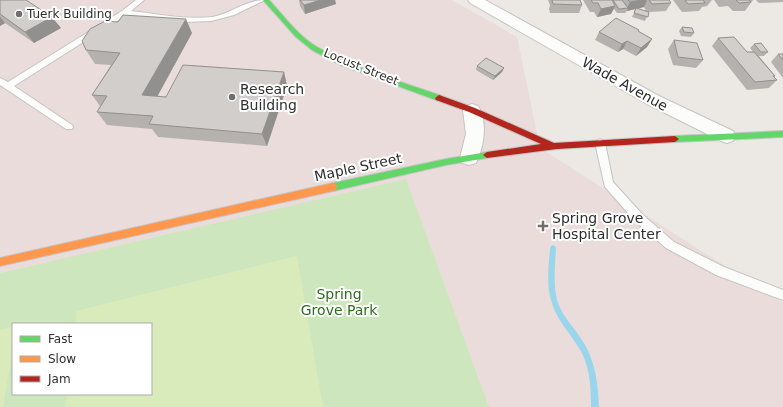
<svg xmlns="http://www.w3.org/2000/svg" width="783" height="407" viewBox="0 0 783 407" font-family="'DejaVu Sans',sans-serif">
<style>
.medical{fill:#e9dcdb}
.green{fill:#cee6be;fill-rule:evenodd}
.pitch{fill:#d9eabb}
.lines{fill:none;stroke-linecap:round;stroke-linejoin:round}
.stream{fill:#99d6ec;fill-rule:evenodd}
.lane-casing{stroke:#c5c4c5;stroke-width:2}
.street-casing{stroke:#c5c4c5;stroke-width:2}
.fast-casing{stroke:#c5c4c5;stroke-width:2}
.slow-casing{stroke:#c5c4c5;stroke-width:2}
.jam-casing{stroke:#c5c4c5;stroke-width:2}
.lane{fill:#fcfcfb;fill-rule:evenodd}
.street{fill:#fcfcfb;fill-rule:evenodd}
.fast{fill:#63d668;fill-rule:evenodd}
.slow{fill:#ff974d;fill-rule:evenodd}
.jam{fill:#b3261e;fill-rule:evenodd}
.wall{fill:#b4b1af;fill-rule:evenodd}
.shaded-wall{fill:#92908e}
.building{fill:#d1cecb;stroke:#92908e}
.poi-dot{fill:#706f6e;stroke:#fff;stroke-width:1.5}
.labels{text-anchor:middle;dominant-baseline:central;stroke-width:4;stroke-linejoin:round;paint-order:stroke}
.far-poi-label{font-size:12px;fill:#2e2e2e;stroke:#fff;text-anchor:start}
.far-street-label{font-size:12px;fill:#2e2e2e;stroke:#fff}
.street-label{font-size:14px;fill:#2e2e2e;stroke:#fff}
.poi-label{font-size:14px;fill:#2e2e2e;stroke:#fff;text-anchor:start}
.park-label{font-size:14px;fill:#2c6e1b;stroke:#fff}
</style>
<rect width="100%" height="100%" fill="#ece8e4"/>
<path class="medical" d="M0,0H452L517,37L540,148L783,303V407H489L406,180L0,273Z"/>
<path class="green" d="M406,179L489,407H0V273ZM13,324H151V394H13Z"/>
<path class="pitch" d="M297,256L323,407H65L67,394H151V324H75L76,311Z
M13,326V350L3,407H0V330Z"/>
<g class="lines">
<path class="stream" d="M553,245L555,246L556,248C555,265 553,284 557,300C561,314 572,325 580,337C595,358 598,382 599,407H591C591,389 590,369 582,353C572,335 556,320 551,300C546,283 549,265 550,248L551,246Z"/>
<defs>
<path id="lane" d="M136,0H144L131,11C158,14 185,20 212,17C230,14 246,0 265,0L234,15L211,21L187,22L126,15L14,86L72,125L73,127L72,129H66L0,85V78L8,82L122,11Z
M600,139L605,143L613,182L643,215L674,242L724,267L783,290V300L716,275L666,248L635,221L605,187L595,143Z"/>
<path id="street" d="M468,0H485L659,96L733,131L736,136L733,141L727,143L721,141L647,104L470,3Z
M472,104L478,106C488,122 484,147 476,163L469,165L462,163L460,158L466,134L463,110L466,106Z"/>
<path id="fast" d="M263,0H269C284,16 298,36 317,47C353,68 402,82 442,96L443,98L439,101L436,100L341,65L312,50L296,37Z
M783,131V137L675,142L671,139L675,136Z
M487,152L491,155L487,158L446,165L333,191L330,190L329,187L330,184L333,183L446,159Z"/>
<path id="slow" d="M333,183L336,184L337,187L336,190L333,191L0,266V258Z"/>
<path id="jam" d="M439,95L475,108L554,143L675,136L679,139L675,142L557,149L487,158L483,155L487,152L541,144L469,112L436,100L435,98Z"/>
</defs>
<use href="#lane" class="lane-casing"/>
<use href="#street" class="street-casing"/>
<use href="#fast" class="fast-casing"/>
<use href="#slow" class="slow-casing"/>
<use href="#jam" class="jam-casing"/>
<use href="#lane" class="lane"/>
<use href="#street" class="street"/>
<use href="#fast" class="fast"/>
<use href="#slow" class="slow"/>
<use href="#jam" class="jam"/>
</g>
<path class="wall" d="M0,0L61,28L34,43L5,23L0,26Z
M299,0H335L336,4L305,14L300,6Z
M548,0H580L582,5L579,13H550L549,9L550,5Z
M583,0H669L671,3L666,11L649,12L645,21L632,17L636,9L627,11L625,13H617L614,9L611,14L597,17L594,12H590ZM644,7L646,11L637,9Z
M673,0H712L707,6L702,7L699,11L682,12Z
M714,0H753L745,11H733L728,6L719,7Z
M756,0H783V2L759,3Z
M682,27L694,33L691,37L681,36L679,31Z
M599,32H638L652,39L647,47L636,56L623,49L618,52L595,40Z
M192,33L157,96L166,97L284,72L287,86L267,146L158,137L152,129L107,125L97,112L100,106L92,95L111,65L95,64L86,50Z
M718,38L747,52H753L750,48L754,44L768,52L764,56H759L775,76L774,77L777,80L769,88L747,90L712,46Z
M674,40L703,60L696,68L673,65L668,49Z
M778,54H783V78L771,62Z
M477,66L504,68L502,72L493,80L476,70Z"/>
<path class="shaded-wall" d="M321,0H335L336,4L305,14L304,5Z
M642,0H647L644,7L627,11L628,8H627L630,2Z
M615,6L611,14L597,17L601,9Z
M0,17L5,23L0,26Z
M52,17L61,28L34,43L25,32Z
M186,19L192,33L151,108L142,95Z
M652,39L647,47L636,56L641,48Z
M627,41L623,49L618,52L622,44Z
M504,68L502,72L493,80L495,76Z
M284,72L287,86L267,146L262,134Z"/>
<path class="building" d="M0,0H26L52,17L25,32L0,14Z
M300,0H321L304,5Z
M552,0H580L582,5L553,4Z
M591,0H612L615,6L601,9L598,3H593Z
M613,0H622L628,8L619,9Z
M628,0H642L630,2Z
M649,0H669L671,3L652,4Z
M685,0H703L705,3L688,4Z
M736,0H749L751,2L739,3Z
M636,8L649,12L648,17L634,13Z
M123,15L186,19L142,95L166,97L183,65L284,72L262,134L149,124L153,116L97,112L107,96L92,95L120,53L86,50L82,41L90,29L105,21L118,22Z
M616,18L639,30L638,31L652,39L641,48L627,41L622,44L599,32Z
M682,27L692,28L694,33L684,32Z
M734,37L747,52H754L775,76H773L777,80L755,82L718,38Z
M674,40L697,43L703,60L678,57Z
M761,43L768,52H761L754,44Z
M778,54H783V60Z
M486,58L504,68L495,76L477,66Z"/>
<g class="poi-dot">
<circle cx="19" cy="14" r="4"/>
<circle cx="232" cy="97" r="4"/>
<path d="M541 220h4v4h4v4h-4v4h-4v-4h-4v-4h4z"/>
</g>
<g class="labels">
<g class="far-poi-label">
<text x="27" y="14">Tuerk Building</text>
</g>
<g class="far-street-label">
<text transform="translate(361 67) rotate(22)">Locust Street</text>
</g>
<g class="street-label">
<text transform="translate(625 84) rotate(29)">Wade Avenue</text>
<text transform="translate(358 167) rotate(-12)">Maple Street</text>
</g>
<g class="poi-label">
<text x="240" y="89">Research<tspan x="240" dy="16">Building</tspan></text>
<text x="552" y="218">Spring Grove<tspan x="552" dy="16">Hospital Center</tspan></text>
</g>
<g class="park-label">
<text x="339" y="294">Spring<tspan x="339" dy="16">Grove Park</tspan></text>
</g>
</g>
<rect x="12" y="323" width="140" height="72" fill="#ffffff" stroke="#ababab"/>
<rect x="20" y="336" width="20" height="6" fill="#63d668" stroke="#ababab"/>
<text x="48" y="343" font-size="12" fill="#2e2e2e">Fast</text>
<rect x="20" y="356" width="20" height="6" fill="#ff974d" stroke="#ababab"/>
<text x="48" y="363" font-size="12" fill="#2e2e2e">Slow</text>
<rect x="20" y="376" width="20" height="6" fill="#b3261e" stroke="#ababab"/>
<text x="48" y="383" font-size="12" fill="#2e2e2e">Jam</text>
</svg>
